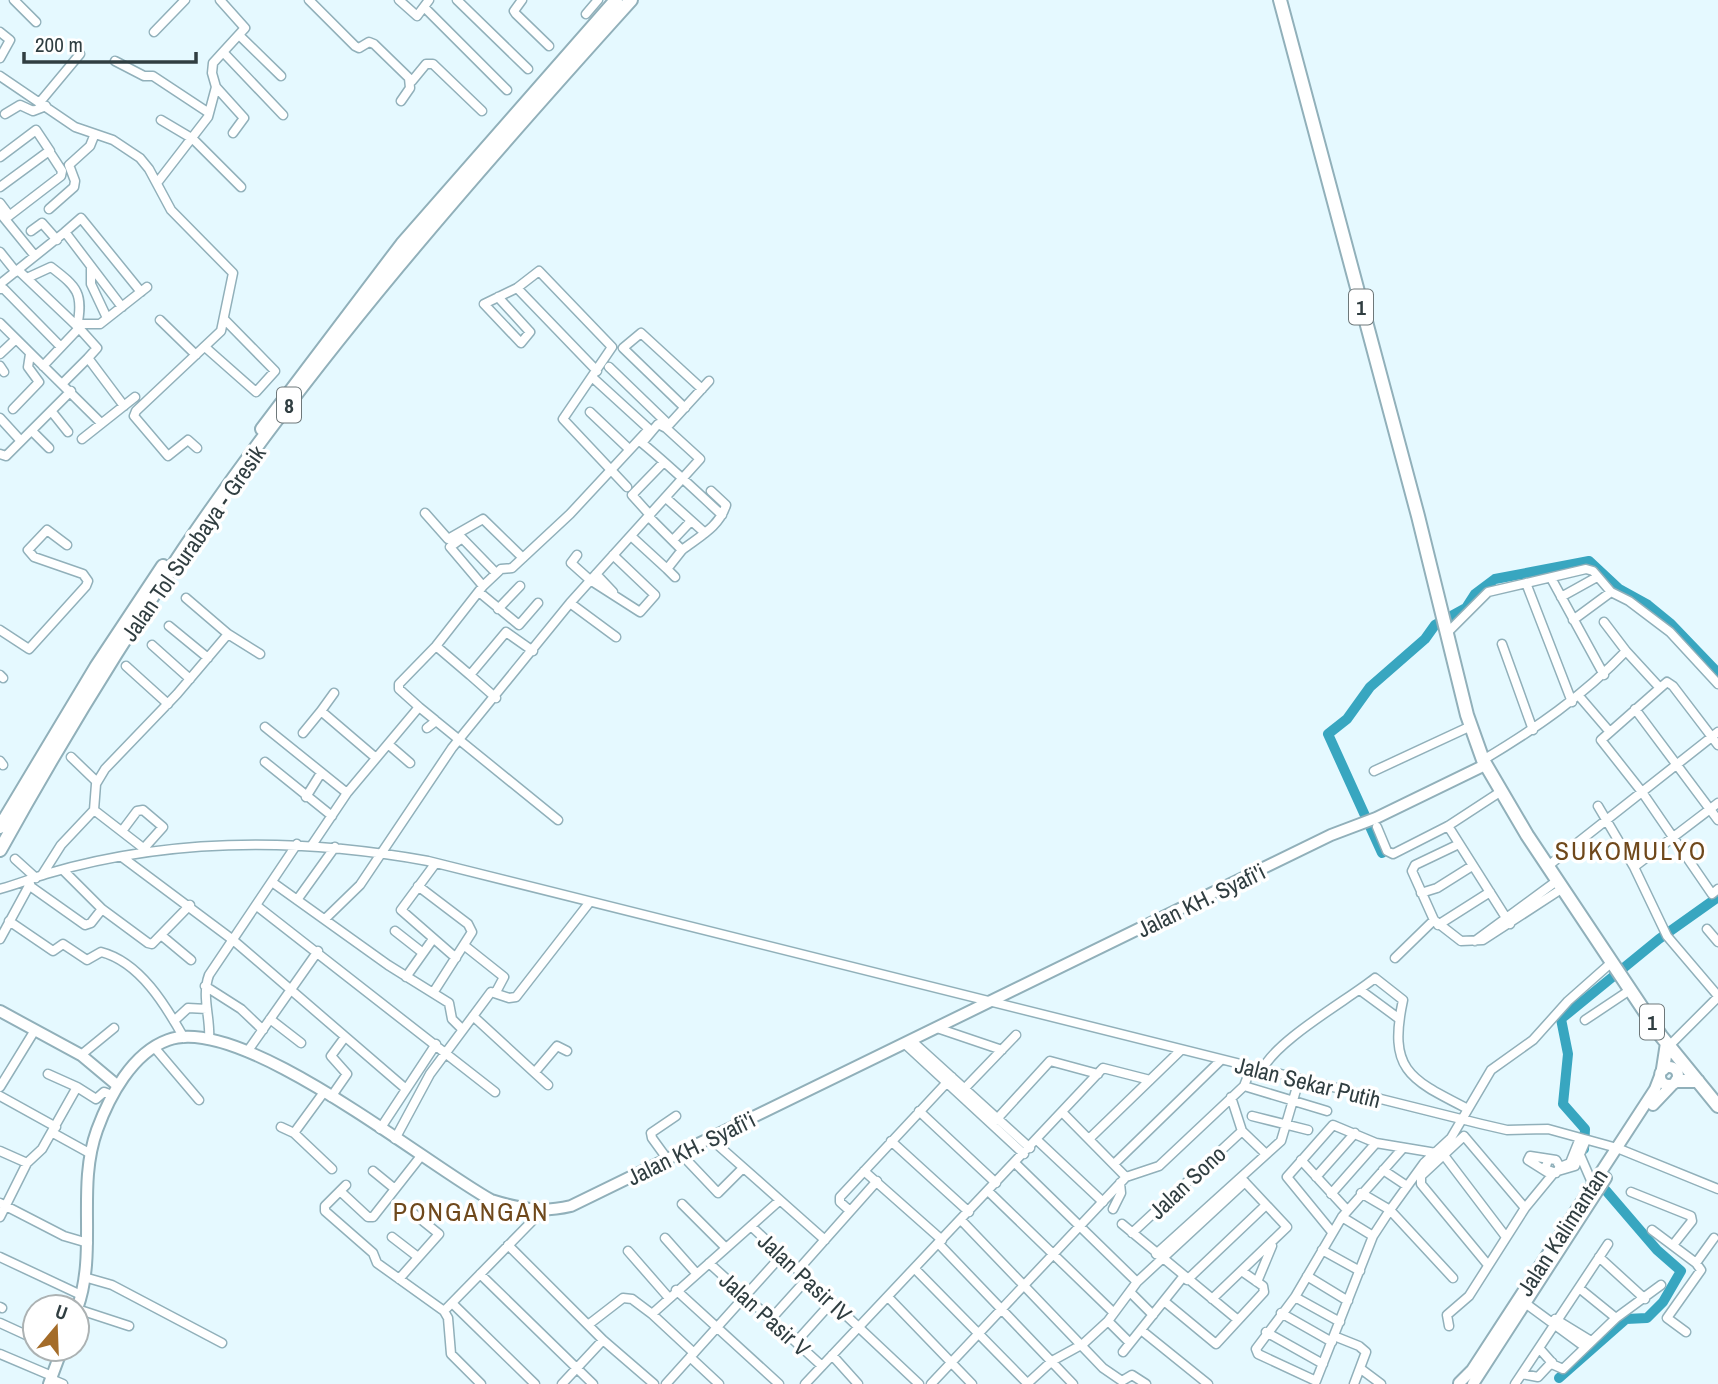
<svg xmlns="http://www.w3.org/2000/svg" width="1718" height="1384" viewBox="0 0 1718 1384" font-family="'Archivo Narrow',sans-serif">
<style>
.lines{fill:none;stroke-linecap:round;stroke-linejoin:round}
.river{stroke:#38a6c0;stroke-width:10}
.minor-casing{stroke:#91b0ba;stroke-width:11}
.major-casing{stroke:#91b0ba;stroke-width:14}
.highway-casing{stroke:#91b0ba;stroke-width:16}
.minor{stroke:#fff;stroke-width:8}
.major{stroke:#fff;stroke-width:10}
.highway{stroke:#fff;stroke-width:12}
.labels{text-anchor:middle;dominant-baseline:central;stroke-width:7;stroke-linejoin:round;paint-order:stroke}
.shield{fill:#fff;stroke:#6e787a;stroke-width:2}
.shield-label{font-size:21px;font-weight:bold;fill:#303e41}
.street-label{font-size:23px;fill:#303e41;stroke:#fff}
.quarter-label{font-size:26px;letter-spacing:2px;fill:#6f481b;stroke:#fff}
</style>
<rect width="100%" height="100%" fill="#e5f9ff"/>
<g class="lines">
<path class="river" d="M1382,853L1328,734L1347,719L1370,687L1425,639L1435,625L1466,608L1475,594L1495,579L1589,561L1619,589L1648,605L1670,623L1718,673
M1584,1149L1585,1129L1563,1104L1568,1054L1561,1019L1659,939L1718,897
M1559,1378L1626,1319L1647,1318L1663,1302L1681,1271L1657,1250L1596,1179"/>
<defs>
<path id="minor" d="M14,0L36,22
M220,0L245,28L223,52L283,115
M309,0L355,46L359,48L369,42L374,44L409,78L410,88L401,101
M399,0L417,16L429,0
M457,0L528,69
M522,0L514,11L516,14L549,46
M424,7L507,90
M586,14L598,0
M0,32L10,40L0,58
M154,32L185,0
M240,36L281,76
M115,61L144,76H153L209,113
M0,76L75,127L113,140L140,158L149,169L171,210L233,273L221,331L136,411L134,416L168,456L188,440L197,448
M412,81L426,64H433L482,111
M216,87L244,118L233,133
M40,102L80,54
M5,114L20,105L33,111L46,106
M161,120L193,139L241,187
M0,157L36,130L50,151
M157,183L208,117L216,87L212,73L213,63L223,52
M0,187L49,151L62,171L61,176L5,219
M0,203L9,215
M49,209L74,187L75,181L69,165L90,146L94,136
M0,213L35,256
M31,231L42,223L57,240
M0,252L16,272
M91,267V284L107,318
M18,270L79,328
M27,278L51,267C77,287 84,293 77,327
M0,284L65,232
M517,288L597,371
M0,289H4L61,347
M498,297L530,332L521,343L484,304L517,288L539,271L612,347L563,419L627,487
M122,307L65,232L81,218L141,292
M160,320L196,355
M0,323L101,423
M77,324H100L147,287
M205,347L256,392L275,371L225,320
M0,354L16,339
M0,366L4,372
M43,366L79,328L97,348L88,358
M609,367L667,423
M63,383L88,358L124,406
M685,408L623,348L641,333L702,389
M13,409L39,382L28,367L30,354
M52,412L68,432
M590,412L629,449
M0,418L21,441
M666,428L709,381
M32,431L49,448
M82,439L135,397
M0,454L6,456L71,391
M666,498L705,533
M425,513L448,539L483,519L523,558
M650,515L632,495L664,462
M649,517L682,550L667,569L675,577
M631,536L667,569
M673,540L691,521
M682,550C700,536 719,527 726,505L711,491
M577,555L571,563L590,580L640,612L655,595L613,555
M596,574L613,592
M1551,578L1604,675
M1526,583L1572,702
M483,586L501,569L512,568L570,514L649,429L592,377
M479,592L519,625L538,603
M1561,597L1597,577
M570,603L616,637
M498,609L520,586
M1573,620L1611,592
M1604,622L1626,651
M169,626L208,658
M0,630L29,649L86,586L88,581L83,574L34,557L28,550L47,530L67,545
M1447,633L1488,592L1586,569L1593,571L1611,592L1629,601L1670,632L1718,684
M228,634L260,654
M1502,644L1533,730
M152,645L190,679
M436,646L470,675L506,632L533,651
M126,666L168,704
M0,675L3,678
M470,675L496,698
M1660,688L1667,682L1673,686L1718,745
M1579,696L1609,731
M419,707L435,720
M1635,709L1718,820
M321,711L334,693
M265,727L347,793
M427,728L436,721L558,820
M303,733L321,711L376,758
M388,744L410,763
M71,757L97,782
M1483,760C1535,729 1583,696 1626,651L1660,688L1601,740L1642,792L1712,894L1718,889
M0,761L3,765
M265,762L332,816
M1374,771L1471,726
M306,797L321,773
M1598,806L1634,867L1667,936L1718,996
M94,810L147,851
M1448,826L1510,924
M1377,827L1387,851L1393,854L1448,826L1500,792
M122,831L137,811L143,810L163,827L145,847
M1459,844L1415,865L1412,871L1434,920L1461,941L1483,940L1563,888
M312,845L347,793L419,707L399,689V684L436,646L483,586L450,547L462,538L496,573
M122,857L233,940L406,1089
M15,859L36,878
M435,864L401,910L456,958
M1548,866L1718,732
M1634,867L1718,803
M63,870L102,909L148,943L152,944L190,905
M42,875L61,845L94,810L96,784L105,769L177,694L228,634L186,598
M272,882L388,965L449,1003L452,1019L462,1029
M30,886L85,925L91,923L102,909
M418,886L468,924L472,932L433,993
M0,889C15,885 30,879 46,874C171,837 301,838 428,861L1481,1124L1507,1130L1548,1129L1617,1148L1718,1189
M1421,893L1437,888L1472,866
M297,900L335,847
M257,906L495,1092
M325,919L360,885L452,748L570,603L700,459L666,428L658,424L642,443C670,466 696,491 722,515
M9,921L53,951L63,944L87,960L101,952C140,962 166,1006 184,1038
M1438,925L1490,892
M1707,929L1718,942
M395,931L423,953
M161,935L191,960
M0,939L30,884
M1475,941L1558,880
M465,946L504,977L496,992
M1395,958L1434,920
M406,977L433,939
M205,986L241,1009L263,1030
M1360,990L1398,1018
M473,1016L548,1085
M270,1019L301,1043
M1585,1020L1630,990
M174,1021L188,1008L207,1009
M937,1028L1002,1050
M209,1040C211,1018 201,997 209,975L297,844
M912,1041L1030,1148
M905,1044L1024,1154
M1669,1046L1718,997
M154,1047L199,1100
M247,1052L318,951
M81,1055L114,1028
M1262,1071C1273,1042 1349,999 1375,978L1403,1000C1388,1070 1409,1079 1468,1109
M535,1072L557,1046L567,1051
M48,1074L77,1087
M1244,1086L1327,1111
M0,1087L35,1030
M965,1088L1016,1035
M0,1096L56,1127
M331,1097L347,1074L331,1056L345,1037
M1231,1097L1242,1131L1266,1154
M919,1111L996,1183
M1062,1112L1126,1177
M1252,1116L1308,1130
M996,1120L1050,1061L1098,1074
M281,1127L294,1133L332,1169
M380,1129L436,1044
M53,1133L91,1154
M294,1133L324,1092
M1090,1138L1181,1050
M395,1139L430,1074L491,992L509,998L516,997L589,903
M711,1139L825,1240
M1037,1140L1103,1202
M891,1141L969,1212
M1403,1148L1342,1217L1295,1297L1256,1349L1258,1354L1316,1381L1373,1236L1390,1210L1424,1163L1451,1138L1491,1070L1533,1040L1568,1001L1612,962
M0,1151L27,1163
M1575,1151L1580,1155L1593,1185
M681,1154L718,1193L743,1168
M1443,1154L1506,1237
M668,1160L652,1138L651,1133L676,1116
M1301,1160L1347,1210
M1015,1163L1137,1282
M1114,1164L1220,1061
M1560,1167L1570,1163L1580,1138
M1383,1170L1407,1186
M373,1171L395,1189
M864,1171L942,1240
M1558,1171L1575,1166L1586,1140
M1547,1172L1528,1160L1530,1156L1556,1160L1560,1167L1556,1173L1545,1169L1548,1160
M1316,1177L1355,1133
M346,1185L325,1206V1211L373,1253L377,1263L444,1311L448,1318L451,1354L481,1384
M340,1191L368,1217H373L421,1156
M988,1191L1114,1313
M1631,1192L1691,1216L1692,1221L1673,1245
M1361,1193L1390,1210L1453,1278
M1331,1194L1376,1143
M0,1203L64,1236L88,1243
M682,1204L726,1248
M1113,1209L1121,1193L1120,1183
M850,1211L840,1202V1197L952,1077
M0,1217L27,1163L42,1149L77,1087L96,1099L104,1092L112,1095
M1342,1217L1373,1236
M961,1220L1103,1368L1122,1381L1132,1375L1146,1384
M1122,1224L1238,1320
M751,1226L919,1384
M1652,1230L1696,1263
M1332,1232L1287,1177L1333,1125L1376,1143L1436,1153
M1132,1233L1242,1131
M392,1237L418,1257
M665,1238L696,1273
M939,1244L1073,1384
M508,1245L603,1340L654,1384
M1322,1250L1360,1271
M628,1251L669,1298
M1156,1254L1281,1141L1299,1080
M0,1257L81,1295
M1599,1257L1645,1299
M709,1263L822,1366
M1488,1265L1421,1184V1176L1464,1136L1525,1208
M915,1269L1028,1384
M798,1270L877,1181
M480,1274L593,1384
M1307,1276L1348,1301
M84,1277L112,1285L222,1343
M399,1279L439,1234L413,1213
M1187,1280L1266,1205
M1257,1282L1272,1246
M1579,1288L1616,1318
M676,1290L779,1384
M1130,1292L1153,1315
M888,1297L972,1384
M1295,1297L1340,1322
M1212,1299L1287,1227L1241,1178
M1521,1300L1585,1347
M1164,1301L1216,1344L1264,1292L1263,1286L1243,1272
M452,1303L535,1384
M0,1307L2,1308
M77,1309L129,1326
M444,1311L541,1212
M1281,1313L1332,1342
M771,1319L807,1279
M1555,1319L1591,1341
M1108,1321L1130,1343
M0,1323L35,1339
M588,1325L623,1298L632,1299L652,1314
M1449,1326L1447,1315L1469,1296L1525,1208L1553,1174
M1141,1330L1208,1384
M1266,1332L1323,1364
M1686,1332L1667,1318L1701,1270L1696,1263L1714,1238
M1334,1336L1359,1346L1366,1352L1354,1384
M796,1342L832,1302
M1539,1348L1554,1365L1563,1369L1616,1318L1661,1285
M1123,1352L1183,1277
M694,1353L652,1314L779,1201
M0,1354L52,1376
M832,1355L858,1384
M690,1357L719,1384
M1361,1369L1381,1384
M1522,1374L1538,1377L1552,1362
M51,1379L63,1384
M1028,1383L1052,1361L1083,1344L1108,1321L1137,1282L1245,1182
M562,1384L603,1340
M666,1384L782,1255
M805,1384L1103,1068L1150,1080
M931,1384L1126,1177L1159,1166L1244,1086L1251,1068
M1515,1384L1608,1244"/>
<path id="major" d="M0,1011L81,1055L118,1086
M1660 1076a9 9 0 1 1 18 0a9 9 0 1 1-18 0Z
M1653,1105L1672,1085
M77,1309C98,1251 76,1188 97,1130C109,1097 132,1053 168,1040C241,1013 424,1163 491,1200C520,1209 541,1213 571,1206L1331,835L1376,818L1485,765
M1459,1383L1472,1370L1655,1089L1660,1076
M49,1384L62,1349
M1473,1384L1606,1178"/>
<path id="highway" d="M1280,0L1418,516L1467,715L1483,760L1527,835L1661,1036L1718,1106
M262,429L402,244L616,0
M0,827L96,667L163,566
M0,850C57,747 118,647 184,549C316,354 473,175 631,0
M1663,1069L1667,1043
M1677,1081H1698"/>
</defs>
<use href="#minor" class="minor-casing"/>
<use href="#major" class="major-casing"/>
<use href="#highway" class="highway-casing"/>
<use href="#minor" class="minor"/>
<use href="#major" class="major"/>
<use href="#highway" class="highway"/>
</g>
<g class="labels">
<g class="shield">
<rect x="1349" y="289.5" width="24" height="35" rx="5"/>
<rect x="277" y="387.5" width="24" height="35" rx="5"/>
<rect x="1640" y="1004.5" width="24" height="35" rx="5"/>
</g>
<g class="shield-label">
<text x="1361" y="307">1</text>
<text x="289" y="405">8</text>
<text x="1652" y="1022">1</text>
</g>
<g class="street-label">
<text transform="translate(193 543) rotate(-55)">Jalan Tol Surabaya - Gresik</text>
<text transform="translate(1201 900) rotate(-26)">Jalan KH. Syafi'i</text>
<text transform="translate(1308 1082) rotate(14)">Jalan Sekar Putih</text>
<text transform="translate(691 1148) rotate(-26)">Jalan KH. Syafi'i</text>
<text transform="translate(1187 1182) rotate(-43)">Jalan Sono</text>
<text transform="translate(1562 1232) rotate(-57)">Jalan Kalimantan</text>
<text transform="translate(805 1277) rotate(43)">Jalan Pasir IV</text>
<text transform="translate(765 1314) rotate(42)">Jalan Pasir V</text>
</g>
<g class="quarter-label">
<text x="1631" y="850">SUKOMULYO</text>
<text x="471" y="1211">PONGANGAN</text>
</g>
</g>
<g transform="translate(56 1328) rotate(19)"><circle r="33" fill="#ffffff" stroke="#acb2b3" stroke-width="2"/>
<path d="M0-5L12 26L0 18L-12 26Z" fill="#a46c29"/>
<text y="-10" font-size="19" font-weight="bold" text-anchor="middle" fill="#303e41">U</text>
</g>
<path d="M24 52v10h172v-10" fill="none" stroke="#303e41" stroke-width="3.5"/>
<text x="35" y="52" font-size="21" fill="#303e41" stroke="#ffffff" stroke-width="5" paint-order="stroke">200 m</text>
</svg>
